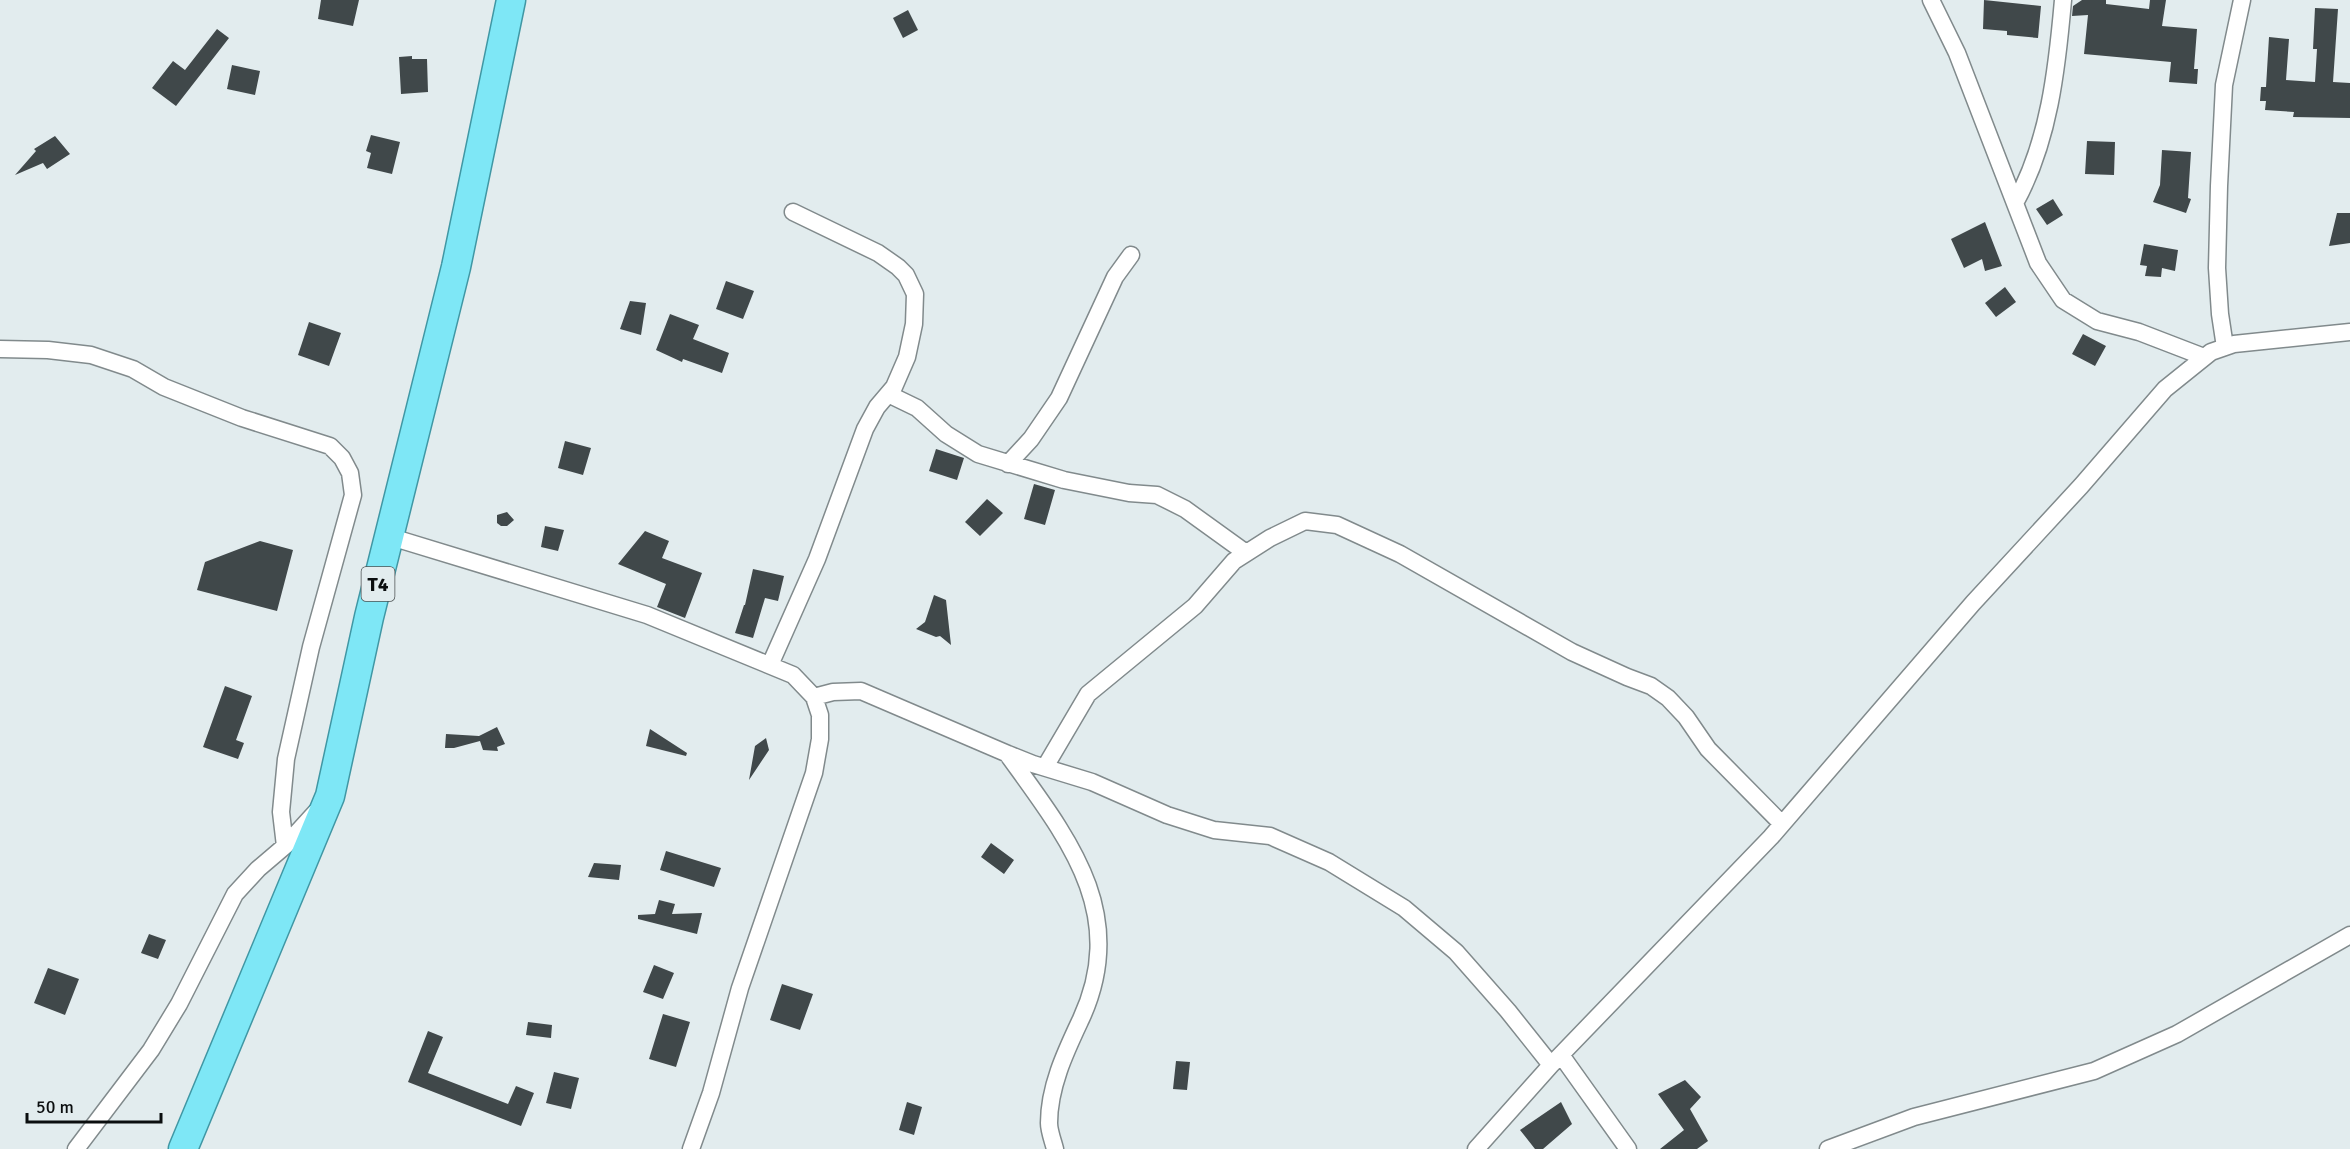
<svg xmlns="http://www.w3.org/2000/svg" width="2350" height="1149" viewBox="0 0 2350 1149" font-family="Signika,sans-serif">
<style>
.building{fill:#40484a}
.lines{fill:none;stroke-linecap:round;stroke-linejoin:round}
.minor-casing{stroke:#818a8c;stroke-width:19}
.trunk-casing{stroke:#4097a4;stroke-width:31}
.minor{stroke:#fff;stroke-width:16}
.trunk{stroke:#7ee7f6;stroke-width:28}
.labels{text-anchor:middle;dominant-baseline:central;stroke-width:6;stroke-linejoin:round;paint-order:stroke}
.shield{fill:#e2ecee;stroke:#4c5152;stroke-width:1.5}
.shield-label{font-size:20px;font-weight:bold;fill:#0b0e0f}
</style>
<rect width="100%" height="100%" fill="#e2ecee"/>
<path class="building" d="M321,0H359L353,26L318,19Z
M1984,0L2041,6L2038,38L2007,35V31L1983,29Z
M2082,0H2106V4L2149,9L2150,0H2166L2162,26L2197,29L2194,69H2198L2197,84L2169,82L2171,62L2084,54L2088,15L2072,16L2073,6Z
M2315,8L2338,9L2333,82L2350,83V118L2293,117L2294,112L2265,110L2266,101H2260L2261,87H2266L2269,37L2289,39L2286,80L2315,82L2317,49H2313Z
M908,10L918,30L903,38L893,18Z
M217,29L229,38L176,106L152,88L173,61L185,70Z
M412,56V59H427L428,92L401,94L399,57Z
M232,65L260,71L255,95L227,89Z
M371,135L400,142L392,174L367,168L371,153L366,151Z
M55,136L70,154L47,169L43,163L15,175L36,151L34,149Z
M2087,141L2115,142L2114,175L2085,174Z
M2162,150L2191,152L2188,198L2191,199L2186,213L2153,202L2160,185Z
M2053,199L2063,215L2047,225L2036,209Z
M2337,213H2350V243L2329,246Z
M1985,222L2002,266L1985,271L1982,259L1964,268L1951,239Z
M2144,244L2178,250L2175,271L2162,268L2161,277L2145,276L2147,266L2140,265Z
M726,281L754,291L743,319L716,309Z
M2005,287L2016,302L1996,317L1985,303Z
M630,301L646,303L641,335L620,329Z
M670,314L699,325L693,339L729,353L722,373L683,359L682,362L656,350Z
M309,322L341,333L329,366L298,355Z
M2083,334L2106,346L2095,366L2072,354Z
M565,441L591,448L583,475L558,468Z
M936,449L964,458L957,480L929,471Z
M1034,484L1055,490L1045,525L1024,519Z
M987,499L1003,513L980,536L965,522Z
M507,512L514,520L507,526H501L497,523V515Z
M545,526L564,530L558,551L541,547Z
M645,531L669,541L662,558L702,573L685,618L657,607L666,584L618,564Z
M260,541L293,550L277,611L197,590L205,562Z
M753,569L784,576L778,601L765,598L753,638L735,633L744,605H745Z
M934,595L946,600L951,645L940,636L936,637L916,629L925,622Z
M225,686L252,696L236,740L244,743L238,759L203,747Z
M497,727L505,744L497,747L498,751L483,750L480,741L454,748H445L446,734L479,736Z
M650,729L687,753L686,756L646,746Z
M766,738L769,750L749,780L755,746Z
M991,843L1014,860L1004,874L981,857Z
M666,851L721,868L714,887L660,870Z
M594,863L621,865L619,880L588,877Z
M659,900L675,904L672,914L702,913L697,934L638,919V915L655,914Z
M149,934L166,940L158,959L141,953Z
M654,965L674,973L663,999L643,992Z
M48,968L79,979L65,1015L34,1003Z
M782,984L813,994L800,1030L770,1020Z
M663,1014L690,1022L676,1067L649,1059Z
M528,1022L552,1025L551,1038L526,1035Z
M428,1031L443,1037L428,1073L508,1104L516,1086L534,1093L521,1126L408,1082Z
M1176,1061L1190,1062L1187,1090L1173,1089Z
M554,1072L579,1078L571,1109L546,1103Z
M1685,1080L1701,1097L1690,1109L1708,1141L1697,1149H1660L1684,1130L1658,1094Z
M907,1102L922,1107L914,1135L899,1130Z
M1561,1102L1572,1124L1543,1149H1535L1520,1130Z"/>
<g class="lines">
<defs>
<path id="minor" d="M1931,0L1957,53L2038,263L2063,300L2097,321L2139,332L2204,357
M2015,203C2049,142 2057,69 2063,0
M2225,347L2220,314L2217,268L2219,186L2224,85L2242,0
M0,349L48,350L91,355L133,369L164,387L242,418L330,446L342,458L350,473L353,495L311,647L286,759L281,812L285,846
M888,394L917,408L946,434L978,454L1064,480L1129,493L1157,495L1185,509L1246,553
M1008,464L1031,439L1059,398L1115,277L1131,255
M391,537L647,615L793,675L814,697L820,715V739L814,773L740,988L711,1093L691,1149
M770,665L817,559L865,429L877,407L894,387L907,357L914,324L915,294L906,275L898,267L878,253L793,212
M814,697L833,692L861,691L1008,754L1033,764L1092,782L1167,815L1214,830L1270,836L1329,862L1404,908L1456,952L1508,1011L1551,1065
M1008,755C1067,837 1130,913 1081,1019C1066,1051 1049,1086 1049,1123C1049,1131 1053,1141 1055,1149
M1045,767L1088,694L1195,606L1234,561L1270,538L1305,521L1337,525L1400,554L1572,652L1627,677L1651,686L1668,698L1686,717L1708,749L1782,824
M1561,1055L1628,1149
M76,1149L151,1050L179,1004L235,894L258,869L285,846L316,812
M1476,1149L1551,1065L1771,837L1973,603L2081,486L2165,389L2211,352L2234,344L2350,332
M1828,1149L1914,1117L2094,1071L2177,1034L2350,935"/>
<path id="trunk" d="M183,1149L330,796L369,617L456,267L511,0"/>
</defs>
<use href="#minor" class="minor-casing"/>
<use href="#trunk" class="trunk-casing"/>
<use href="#minor" class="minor"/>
<use href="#trunk" class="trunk"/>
</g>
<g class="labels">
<rect class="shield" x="361.5" y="567" width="33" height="34" rx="4.5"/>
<g class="shield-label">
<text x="378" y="584">T4</text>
</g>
</g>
<path d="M27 1113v9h134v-9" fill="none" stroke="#0b0e0f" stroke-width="3"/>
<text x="36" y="1113" font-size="18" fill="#0b0e0f" stroke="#e2ecee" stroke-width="4.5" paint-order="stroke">50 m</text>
</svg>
